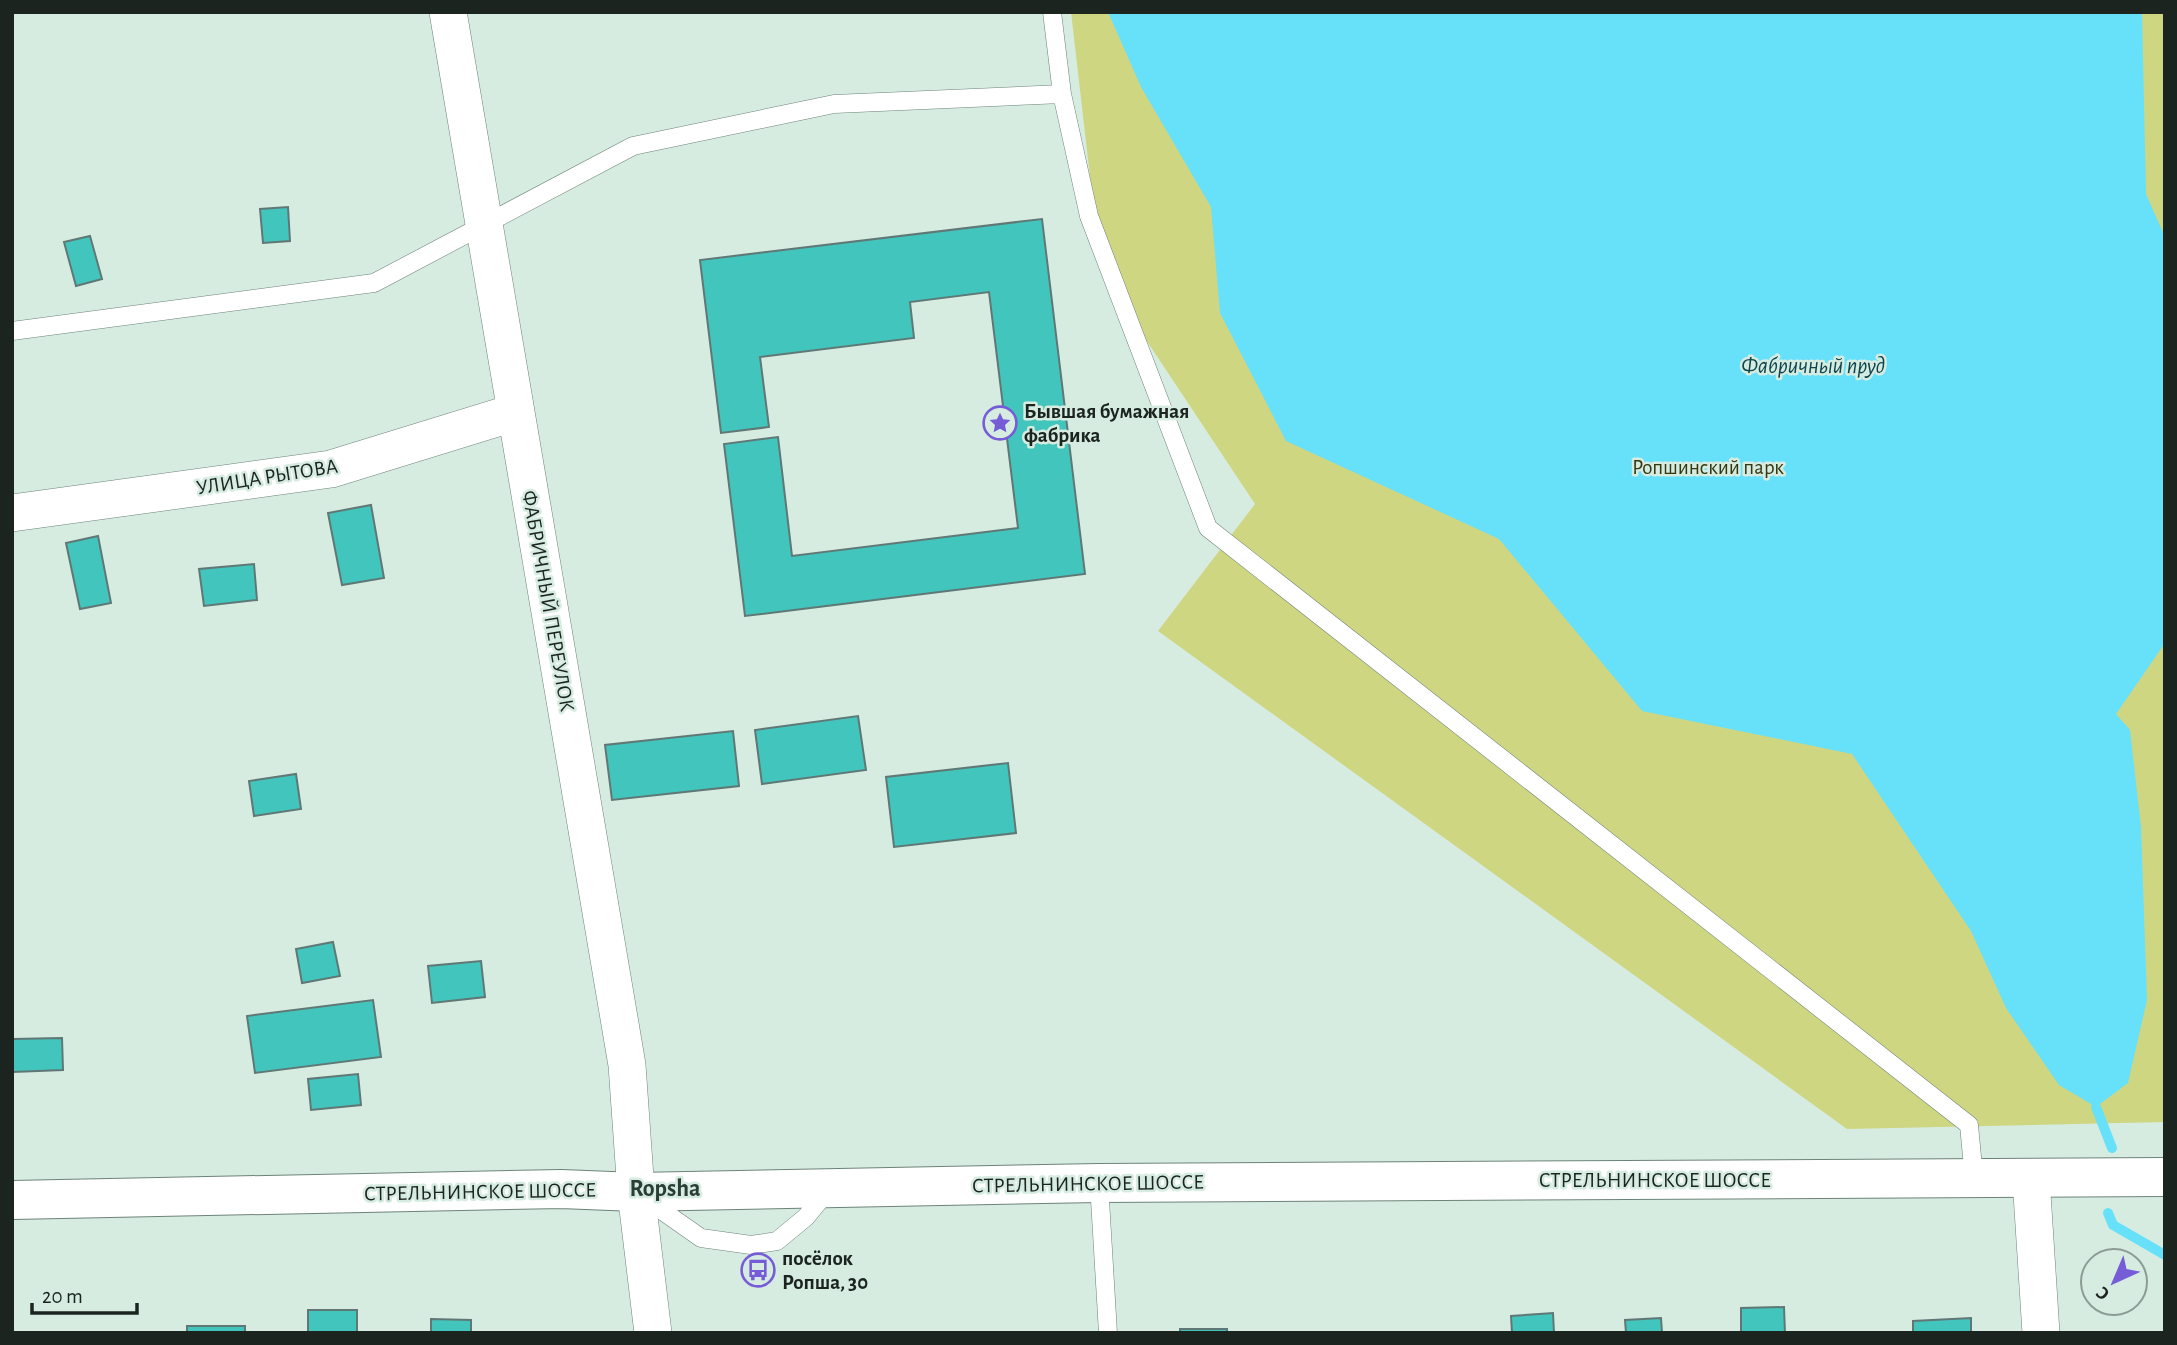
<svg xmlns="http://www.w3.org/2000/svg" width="2177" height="1345" viewBox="0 0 2177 1345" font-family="'Alegreya Sans',sans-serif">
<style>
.green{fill:#cfd682}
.water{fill:#67e0f9}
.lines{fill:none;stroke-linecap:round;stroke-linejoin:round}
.stream{stroke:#67e0f9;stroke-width:10}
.building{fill:#42c5bc;stroke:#607875;stroke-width:2}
.service-casing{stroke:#6e8378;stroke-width:19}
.minor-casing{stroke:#6e8378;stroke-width:38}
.secondary-casing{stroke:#6e8378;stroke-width:40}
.service{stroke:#fff;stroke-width:18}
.minor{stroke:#fff;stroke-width:37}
.secondary{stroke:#fff;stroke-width:38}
.labels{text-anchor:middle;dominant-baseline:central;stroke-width:5;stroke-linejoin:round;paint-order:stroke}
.poi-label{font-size:21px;font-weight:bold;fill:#1c2420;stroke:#d6ece1;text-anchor:start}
.park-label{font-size:21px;fill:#353711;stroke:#d6ece1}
.street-label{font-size:21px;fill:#1c2420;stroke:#d6ece1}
.water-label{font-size:23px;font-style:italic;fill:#0d454f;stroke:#d6ece1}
.quarter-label{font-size:24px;font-weight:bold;fill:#2b3e35;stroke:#d6ece1}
</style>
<rect width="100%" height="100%" fill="#d6ece1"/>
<path class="green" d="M1071,12H2165V1122L1847,1129L1158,631L1255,504L1101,272Z"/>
<path class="water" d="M1108,12H2142L2146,194L2165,237V643L2116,714L2130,730L2141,827L2147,1000L2128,1083L2096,1107L2059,1085L2006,1008L1971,931L1852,754L1642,711L1499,539L1286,441L1220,313L1211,207L1141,87Z"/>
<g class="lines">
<path class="stream" d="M2096,1107L2112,1148
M2108,1213L2113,1225L2165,1255"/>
</g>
<path class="building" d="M288,207L290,241L263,243L260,209Z
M1042,219L1085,574L745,616L724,444L778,437L792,556L1018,528L989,292L910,302L914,338L760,357L769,427L721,433L700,260Z
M90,236L102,279L76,286L64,242Z
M371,505L384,578L342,585L328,513Z
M98,536L111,603L80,609L66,543Z
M254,564L257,600L204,606L199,569Z
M858,716L866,770L762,784L755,730Z
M733,731L739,786L612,800L605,745Z
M1008,763L1016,833L894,847L886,777Z
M296,774L301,809L254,816L249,781Z
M333,942L340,976L302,983L296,949Z
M481,961L485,997L432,1003L428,966Z
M373,1000L381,1057L255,1073L247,1016Z
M62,1038L63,1070L13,1072V1039Z
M358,1074L361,1105L311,1110L308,1079Z
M1784,1307L1785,1333H1741V1308Z
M308,1310H357V1333H308Z
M1553,1313L1554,1333H1512L1511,1316Z
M1661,1318L1662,1333H1626L1625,1320Z
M1971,1318V1333H1913V1321Z
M431,1319L471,1320V1333H431Z
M187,1326H245V1333H187Z
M1180,1329H1227V1333H1180Z"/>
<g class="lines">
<defs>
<path id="service" d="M1052,12L1062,94L1089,216L1208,528L1969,1125L1974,1178
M12,331L374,283L633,146L834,104L1062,94
M1099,1183L1108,1333
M644,1198L701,1238L751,1245L777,1241L806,1217L829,1189"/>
<path id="minor" d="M448,12L627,1065L636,1192L653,1333
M12,513L331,469L516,412
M2031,1178L2041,1333"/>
<path id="secondary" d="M12,1200L561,1189L636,1192L1099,1183L2165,1177"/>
</defs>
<use href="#service" class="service-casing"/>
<use href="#minor" class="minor-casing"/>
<use href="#secondary" class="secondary-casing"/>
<use href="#service" class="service"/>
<use href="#minor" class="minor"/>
<use href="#secondary" class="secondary"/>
</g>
<defs>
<symbol id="sight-ring" viewBox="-11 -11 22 22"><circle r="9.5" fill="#d6ece1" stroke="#765cd6" stroke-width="1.5"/><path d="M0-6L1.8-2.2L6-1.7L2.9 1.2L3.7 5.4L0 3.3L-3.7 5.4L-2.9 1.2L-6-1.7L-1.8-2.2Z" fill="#765cd6"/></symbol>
<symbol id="bus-ring" viewBox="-11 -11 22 22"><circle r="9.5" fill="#d6ece1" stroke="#765cd6" stroke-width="1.5"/><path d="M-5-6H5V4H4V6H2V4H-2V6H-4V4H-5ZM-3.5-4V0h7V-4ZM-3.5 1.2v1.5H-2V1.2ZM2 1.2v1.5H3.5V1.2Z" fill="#765cd6"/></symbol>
</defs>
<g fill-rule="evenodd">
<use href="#sight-ring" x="981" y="404" width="38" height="38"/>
<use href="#bus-ring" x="739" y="1251" width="38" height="38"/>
</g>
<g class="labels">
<g class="poi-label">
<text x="1024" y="411">Бывшая бумажная<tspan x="1024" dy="24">фабрика</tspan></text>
<text x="782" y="1258">посёлок<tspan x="782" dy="24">Ропша, 30</tspan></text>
</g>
<g class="park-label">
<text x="1708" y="467">Ропшинский парк</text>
</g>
<g class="street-label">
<text transform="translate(267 477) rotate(-9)">УЛИЦА РЫТОВА</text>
<text transform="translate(548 601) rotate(80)">ФАБРИЧНЫЙ ПЕРЕУЛОК</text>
<text x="1655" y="1180">СТРЕЛЬНИНСКОЕ ШОССЕ</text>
<text transform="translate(1088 1184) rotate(-1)">СТРЕЛЬНИНСКОЕ ШОССЕ</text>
<text transform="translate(480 1192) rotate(-1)">СТРЕЛЬНИНСКОЕ ШОССЕ</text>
</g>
<g class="water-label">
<text x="1813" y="366">Фабричный пруд</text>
</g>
<g class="quarter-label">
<text x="665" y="1189">Ropsha</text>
</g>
</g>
<rect width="2177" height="1345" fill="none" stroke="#1c2420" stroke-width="28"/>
<g transform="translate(2114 1282) rotate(224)"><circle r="33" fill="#d6ece1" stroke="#8c9c94" stroke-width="2"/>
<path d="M0-5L12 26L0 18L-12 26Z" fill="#765cd6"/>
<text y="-10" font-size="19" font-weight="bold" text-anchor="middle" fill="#1c2420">С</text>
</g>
<path d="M32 1303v10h105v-10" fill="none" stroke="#1c2420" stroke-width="3.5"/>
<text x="42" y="1303" font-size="21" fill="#1c2420" stroke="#d6ece1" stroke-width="5" paint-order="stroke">20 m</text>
</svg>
